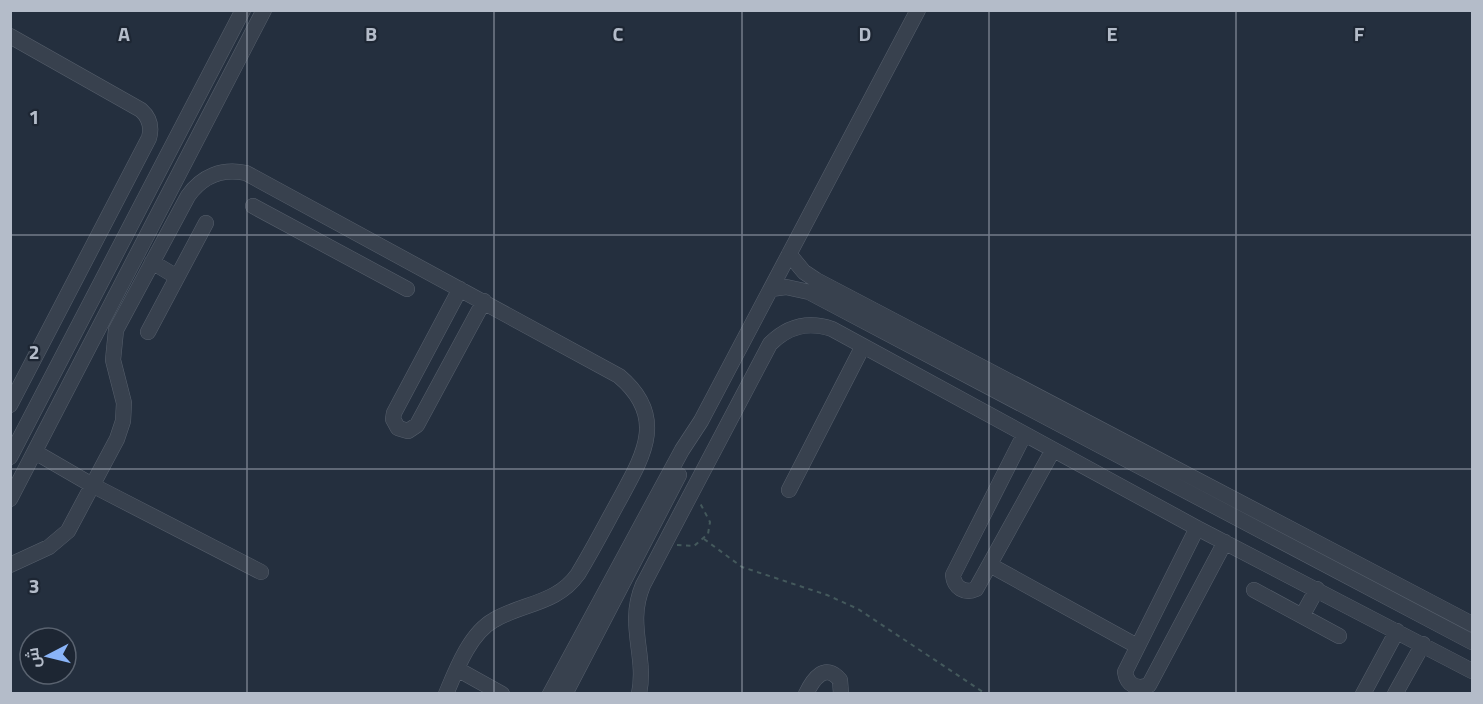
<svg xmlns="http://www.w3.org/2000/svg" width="1483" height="704" viewBox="0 0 1483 704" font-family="'Titillium Web',Cairo,sans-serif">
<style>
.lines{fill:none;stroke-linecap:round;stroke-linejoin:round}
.minor-casing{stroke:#565f6c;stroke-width:16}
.path{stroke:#44595c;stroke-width:2;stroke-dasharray:4.5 4.5;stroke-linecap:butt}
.minor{stroke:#38414e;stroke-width:15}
.grid{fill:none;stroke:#b4bcc9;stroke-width:1.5;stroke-opacity:0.55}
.grid-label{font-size:20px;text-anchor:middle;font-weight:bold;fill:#b4bcc9;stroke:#1d2633;stroke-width:4.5;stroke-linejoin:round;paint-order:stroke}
</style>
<rect width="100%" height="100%" fill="#242f3e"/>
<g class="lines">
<defs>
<path id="minor" d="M10,36L141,110C150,118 152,127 149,138L10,405
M253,206L407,289
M789,254L804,272L816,280L1472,624
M152,262L177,277
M460,289L394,413L393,419L398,428L408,431L417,425L484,301
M771,289L786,287L809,292L1472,642
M148,332L206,223
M1024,435L953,575C954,588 965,594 976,589L1053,450
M35,452L92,485L261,572
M10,457L243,10
M789,490L863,346
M10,499L264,10
M1197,528L1125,672C1127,685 1137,690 1149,685L1225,542
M10,565L49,547L68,531L117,439L123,421L124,403L113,360L116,330L188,196C202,176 222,168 246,173L619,376C669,418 642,458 617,504C604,528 592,551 578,574C557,604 523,603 494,620C470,633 456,670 446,694
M990,565L1137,646
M1254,590L1339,636
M1302,616L1317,589
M457,669L502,694
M550,694L682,450L701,421L918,10
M565,694L679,475
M639,694C647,655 626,625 643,585L770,344C788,326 808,321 832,329L1197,528L1472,671
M806,694C813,679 825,662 840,680L841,694
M1363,694L1397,631
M1395,694L1423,644"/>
</defs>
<use href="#minor" class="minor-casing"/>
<path class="path" d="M704,539L742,567L827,595L858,609L986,694
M677,545L694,546L708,534L710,522L700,503"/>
<use href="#minor" class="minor"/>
</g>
<path class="grid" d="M247,10V694M494,10V694M742,10V694M989,10V694M1236,10V694M10,235H1472M10,469H1472"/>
<g class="grid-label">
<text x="124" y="41">A</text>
<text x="371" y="41">B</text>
<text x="618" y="41">C</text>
<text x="865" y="41">D</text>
<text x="1112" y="41">E</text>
<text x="1359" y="41">F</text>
<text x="34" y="124">1</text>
<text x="34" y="359">2</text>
<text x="34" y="593">3</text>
</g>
<rect width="1483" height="704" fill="none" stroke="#b4bcc9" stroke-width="24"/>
<g transform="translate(48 656) rotate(263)"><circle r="28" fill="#1d2633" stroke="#59626f" stroke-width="1.5"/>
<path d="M0-4.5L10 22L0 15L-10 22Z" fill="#8ab4f8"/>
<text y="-9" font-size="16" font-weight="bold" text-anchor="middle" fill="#b4bcc9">ش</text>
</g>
</svg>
